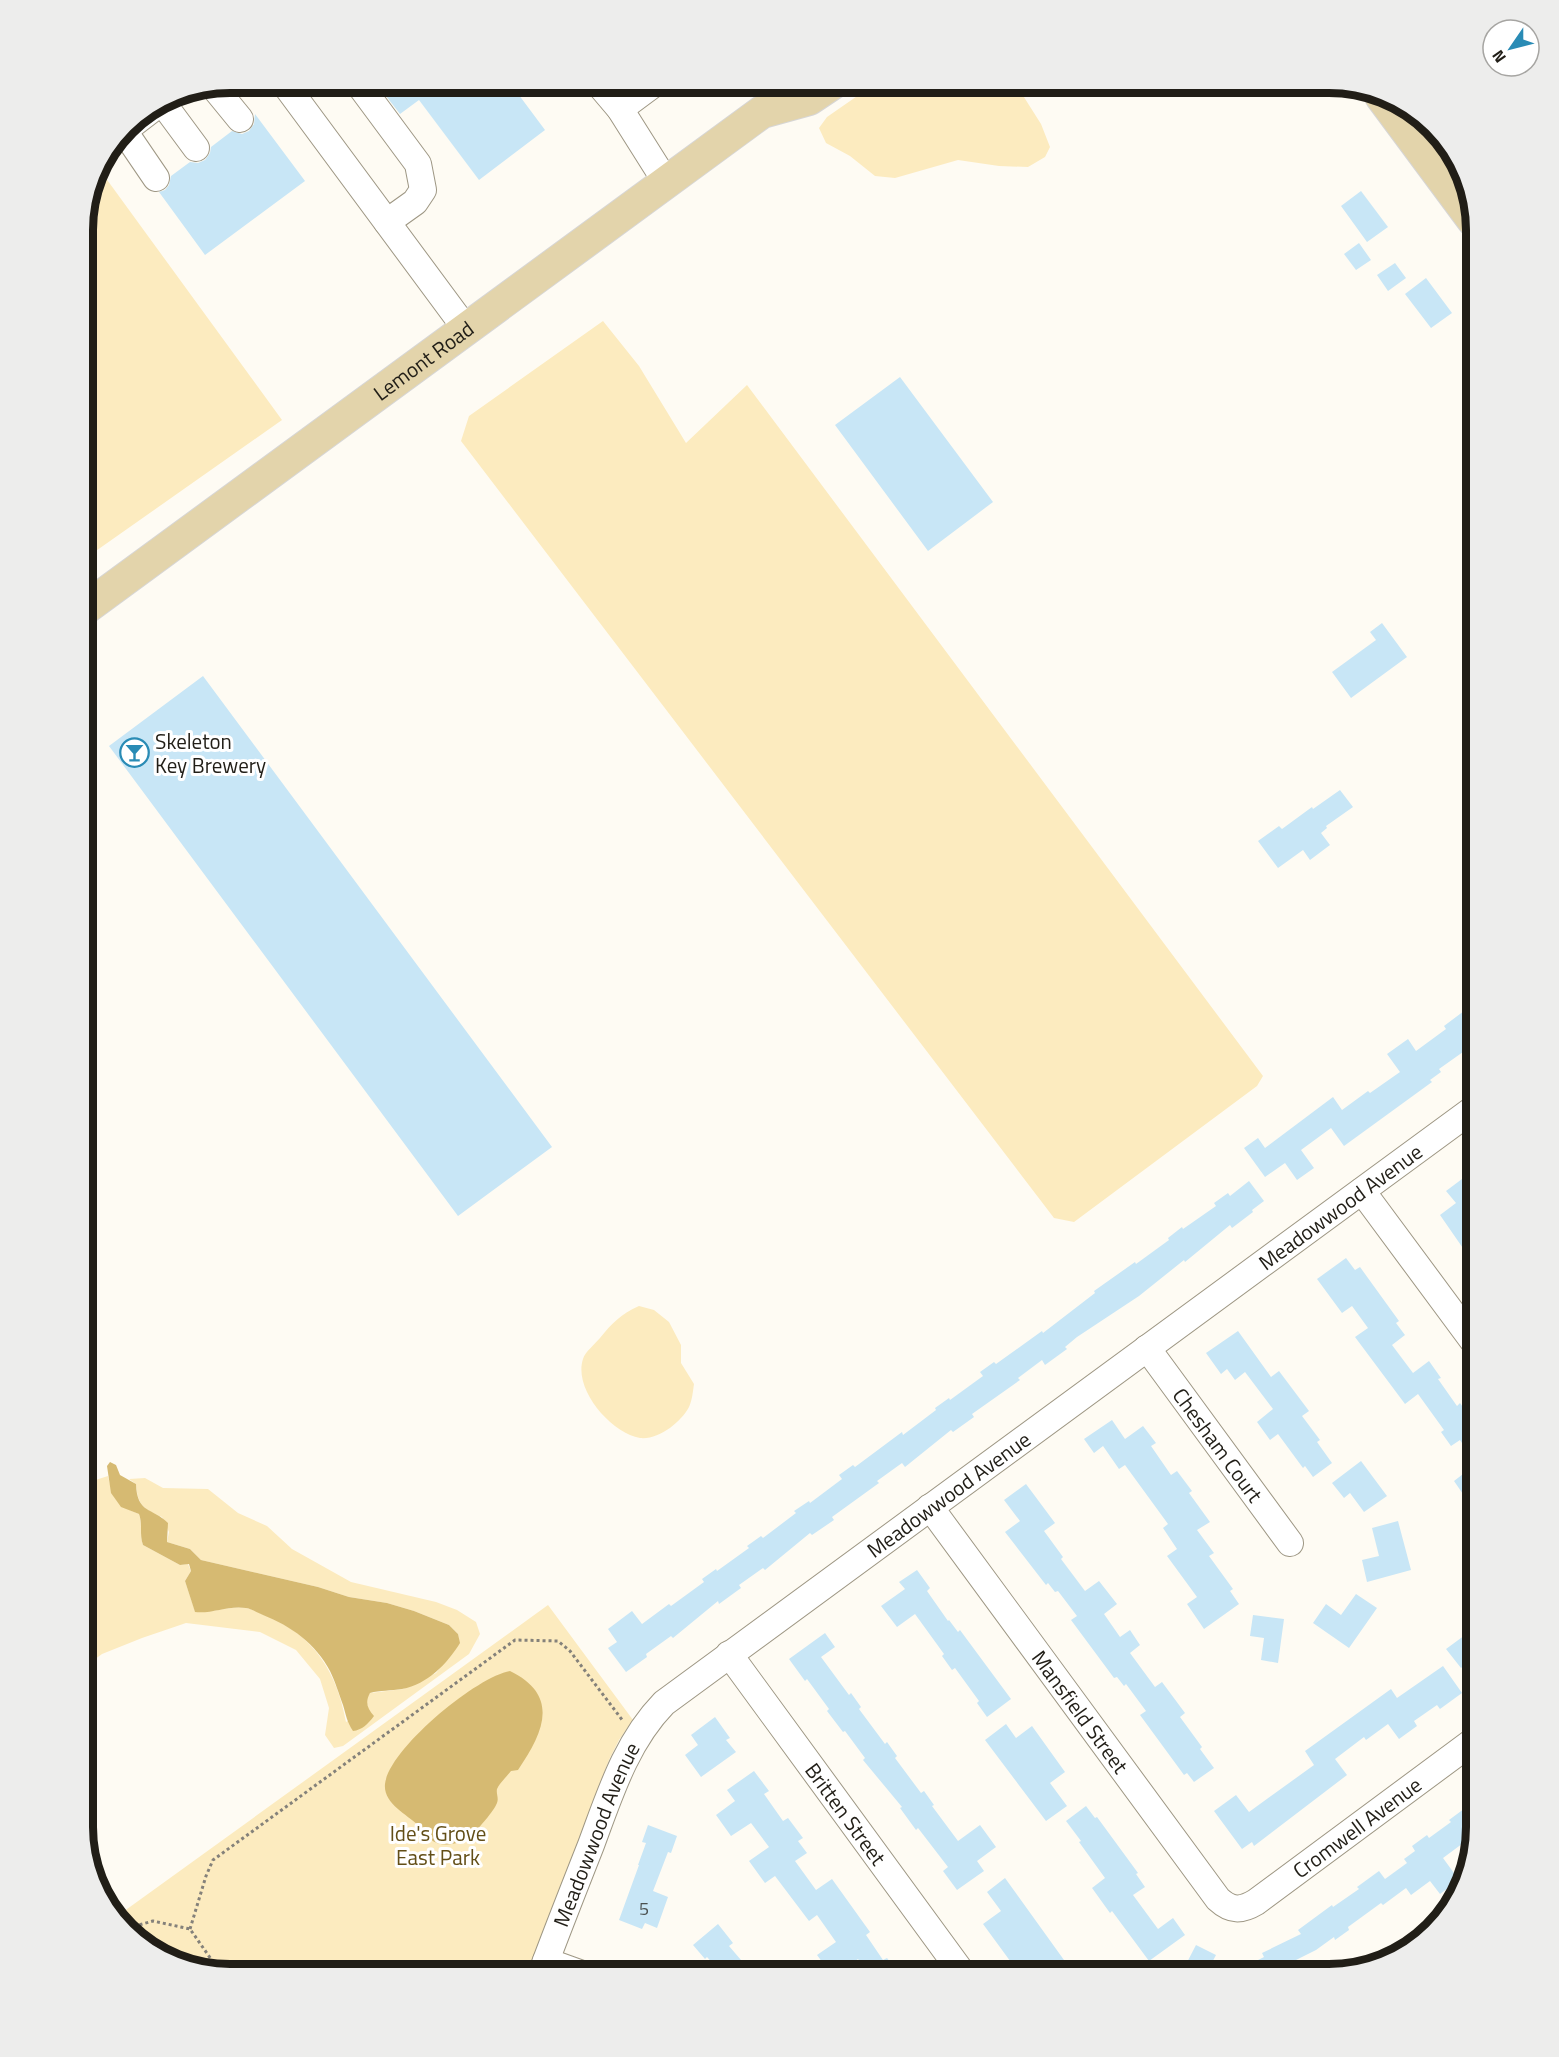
<svg xmlns="http://www.w3.org/2000/svg" width="1559" height="2057" viewBox="0 0 1559 2057" font-family="'Titillium Web',sans-serif">
<style>
.green{fill:#fcebbf}
.water{fill:#d6ba72}
.building{fill:#c8e6f6}
.lines{fill:none;stroke-linecap:round;stroke-linejoin:round}
.minor-casing{stroke:#9e9784;stroke-width:28}
.major-casing{stroke:#d7d6d5;stroke-width:34}
.path{stroke:#84817a;stroke-width:3;stroke-dasharray:3 3;stroke-linecap:butt}
.minor{stroke:#fff;stroke-width:26}
.major{stroke:#e3d4ab;stroke-width:32}
.labels{text-anchor:middle;dominant-baseline:central;stroke-width:6;stroke-linejoin:round;paint-order:stroke}
.number-label{font-size:18px;fill:#4b504f}
.street-label{font-size:21px;fill:#211e17;stroke:#fff}
.poi-label{font-size:21px;fill:#211e17;stroke:#fff;text-anchor:start}
.park-label{font-size:21px;fill:#624e17;stroke:#fff}
.rim{fill:none;stroke:#211e17;stroke-width:8}
</style>
<rect width="100%" height="100%" fill="#fefbf3"/>
<path class="green" d="M876,83H1015L1041,124L1050,147L1045,157L1028,167L999,166L958,160L895,178L875,176L850,156L826,143L819,128L827,117Z
M97,166L282,420L83,560V220Z
M603,321L639,366L686,443L747,385L1263,1076L1257,1086L1074,1222L1054,1218L461,441L469,416Z
M639,1306L654,1310L669,1322L681,1345V1363L694,1384C693,1391 692,1401 689,1407C681,1422 659,1440 640,1438C611,1433 573,1389 583,1359C585,1352 595,1344 600,1338C612,1323 621,1314 639,1306Z
M108,1476C113,1499 116,1505 139,1514C143,1525 139,1534 143,1545L180,1565L188,1564L191,1571L185,1581L195,1611C212,1614 229,1605 246,1608C253,1609 261,1614 267,1616C315,1636 337,1673 346,1722L368,1709L366,1699L370,1693L403,1689L436,1673L459,1643L458,1634L449,1625L414,1611L387,1603L349,1597L318,1587L201,1560L190,1549L167,1542L169,1532L162,1517C144,1510 137,1504 136,1484L129,1479L145,1478L163,1488L208,1489L238,1513L267,1526L292,1549L351,1582L436,1602L457,1610L476,1622L480,1634L469,1654L343,1746L334,1748L325,1735L329,1708L320,1679L296,1650L260,1632L186,1623L142,1638L102,1654L83,1668V1482L86,1483Z
M548,1605L633,1720L619,1740L609,1760L528,1974H230L157,1955L116,1917Z"/>
<path class="water" d="M110,1462L116,1465L120,1475L136,1484C137,1514 152,1507 168,1523L167,1542L190,1549L201,1560L318,1587L349,1597L387,1603L414,1611L449,1625L458,1634L460,1643C447,1664 428,1684 402,1689C391,1691 380,1690 370,1693C365,1702 367,1708 374,1716C368,1724 362,1730 353,1731C347,1722 346,1715 343,1705C339,1694 335,1681 330,1671C316,1644 291,1626 263,1615C258,1613 252,1609 246,1608C229,1605 212,1614 195,1612L185,1581L191,1571L189,1564L180,1565L143,1545C139,1534 143,1525 139,1514L121,1507L111,1493L107,1466Z
M510,1671C561,1696 543,1733 518,1770L511,1771C507,1776 499,1784 497,1789C496,1794 499,1798 497,1803C494,1811 478,1829 472,1835C461,1844 442,1849 430,1839C425,1835 423,1829 418,1825C406,1814 383,1803 385,1784C389,1749 476,1677 510,1671Z"/>
<path class="building" d="M376,83H510L545,130L479,180L419,100L400,114Z
M255,114L305,181L205,255L159,192L165,190L169,185L171,176L190,162L198,163L205,160L210,153L211,147L232,131L242,134L249,131L254,124Z
M1361,191L1388,227L1367,242L1341,206Z
M1359,243L1371,260L1356,270L1344,254Z
M1395,263L1406,278L1388,291L1377,275Z
M1426,278L1452,313L1431,328L1405,294Z
M900,377L993,502L928,551L835,425Z
M1382,623L1407,657L1351,698L1332,672L1376,640L1370,632Z
M203,676L552,1147L458,1216L109,746Z
M1340,790L1353,807L1326,826L1327,828L1321,833L1330,845L1310,860L1303,850L1278,868L1258,841L1279,826L1282,829L1312,807L1313,809Z
M1476,1002V1049L1466,1057L1463,1052L1439,1069L1441,1072L1430,1080L1432,1082L1344,1146L1331,1128L1301,1150L1314,1168L1297,1180L1285,1163L1265,1177L1244,1148L1258,1138L1265,1148L1333,1097L1342,1110L1368,1091L1370,1093L1400,1072L1387,1054L1408,1039L1416,1051L1446,1029L1444,1026Z
M1466,1176L1476,1191V1267L1440,1215L1456,1203L1446,1191Z
M1249,1181L1264,1201L1252,1210L1253,1212L1232,1228L1230,1225L1185,1262L1184,1260L1139,1296L1077,1337L1065,1347L1067,1349L1045,1365L1042,1360L1018,1378L1020,1380L972,1414L974,1417L953,1432L951,1430L905,1467L902,1463L877,1481L879,1483L832,1517L834,1520L812,1535L810,1533L765,1570L763,1568L739,1585L741,1588L719,1604L718,1601L673,1638L671,1636L646,1654L647,1657L626,1672L608,1648L617,1642L608,1629L632,1611L642,1624L669,1604L671,1606L704,1582L702,1579L716,1569L717,1571L749,1548L747,1546L761,1536L763,1538L796,1513L794,1511L809,1501L810,1503L842,1479L839,1475L853,1465L855,1467L902,1432L903,1435L936,1410L935,1408L949,1398L950,1400L983,1376L980,1372L994,1362L996,1364L1042,1331L1043,1333L1095,1293L1094,1291L1135,1262L1136,1264L1169,1240L1168,1238L1182,1227L1183,1229L1216,1206L1214,1203L1228,1193L1230,1196Z
M1346,1258L1355,1270L1360,1267L1399,1321L1396,1323L1405,1335L1392,1345L1413,1373L1429,1361L1441,1378L1438,1379L1457,1406L1460,1403L1476,1426V1464L1460,1440L1451,1446L1441,1432L1444,1430L1418,1394L1405,1404L1355,1337L1368,1328L1352,1306L1342,1313L1317,1279Z
M1238,1331L1271,1377L1279,1371L1309,1411L1302,1416L1320,1440L1317,1442L1332,1463L1313,1477L1305,1466L1303,1468L1278,1434L1270,1440L1257,1422L1273,1409L1245,1372L1235,1380L1227,1369L1221,1374L1206,1353Z
M1112,1420L1125,1439L1143,1426L1156,1443L1151,1446L1171,1475L1177,1471L1192,1491L1189,1493L1210,1522L1197,1530L1214,1553L1209,1556L1233,1589L1230,1591L1239,1604L1204,1629L1187,1604L1197,1597L1167,1556L1177,1549L1163,1528L1168,1524L1125,1465L1119,1469L1103,1446L1094,1453L1084,1439Z
M1361,1461L1387,1496L1364,1512L1350,1493L1344,1498L1332,1483Z
M1476,1464V1513L1454,1481Z
M1026,1484L1055,1523L1044,1531L1063,1557L1061,1559L1085,1591L1099,1581L1117,1604L1104,1614L1120,1637L1130,1630L1140,1645L1130,1653L1155,1687L1162,1682L1185,1713L1180,1717L1202,1747L1200,1749L1214,1768L1194,1782L1187,1773L1184,1775L1140,1715L1146,1711L1126,1684L1124,1686L1117,1677L1114,1678L1071,1620L1077,1616L1058,1591L1055,1592L1048,1583L1046,1585L1005,1532L1020,1521L1004,1500Z
M1398,1521L1411,1570L1367,1582L1362,1560L1379,1556L1372,1528Z
M917,1570L930,1588L927,1591L948,1621L949,1620L958,1632L960,1630L1011,1699L987,1717L977,1703L979,1701L955,1668L952,1670L942,1656L944,1654L915,1614L897,1627L881,1606L905,1589L899,1582Z
M1356,1594L1377,1608L1349,1648L1313,1623L1326,1604L1341,1615Z
M1253,1615L1284,1619L1278,1663L1261,1660L1264,1638L1250,1636Z
M1476,1627V1656L1461,1668L1446,1649Z
M825,1633L835,1647L821,1657L849,1695L851,1693L861,1707L859,1709L885,1744L887,1742L897,1756L895,1758L921,1793L924,1791L934,1805L932,1806L958,1841L980,1825L996,1847L977,1861L984,1871L957,1890L943,1871L948,1867L918,1828L916,1830L900,1808L902,1807L863,1760L865,1758L845,1731L843,1732L827,1711L829,1709L807,1679L805,1681L789,1659Z
M1443,1666L1462,1693L1440,1709L1437,1705L1414,1721L1417,1726L1399,1739L1388,1724L1366,1740L1364,1737L1335,1759L1347,1775L1254,1846L1252,1842L1242,1849L1214,1811L1236,1795L1249,1812L1314,1765L1305,1751L1391,1689L1397,1698Z
M715,1717L730,1738L726,1740L736,1752L701,1777L685,1755L698,1745L691,1735Z
M1006,1724L1016,1738L1032,1726L1065,1772L1050,1783L1067,1806L1046,1821L985,1740Z
M754,1771L769,1791L764,1794L783,1821L788,1818L803,1838L798,1841L807,1853L795,1861L816,1890L832,1879L870,1932L866,1935L883,1960L887,1958L899,1974H864L867,1972L858,1959L837,1974H831L817,1955L836,1942L817,1915L809,1921L775,1876L765,1883L749,1861L769,1847L751,1823L731,1836L716,1815L735,1801L727,1790Z
M1476,1800V1827L1474,1835L1443,1858L1459,1880L1440,1894L1430,1881L1411,1895L1406,1888L1383,1905L1381,1903L1348,1927L1349,1930L1335,1940L1334,1937L1316,1950L1286,1965L1290,1974H1259L1254,1962L1264,1957L1262,1953L1301,1934L1298,1930L1332,1905L1333,1907L1359,1889L1357,1887L1379,1871L1385,1879L1407,1863L1404,1859L1415,1851L1412,1846L1427,1835L1429,1838L1451,1822L1449,1820Z
M1086,1806L1095,1818L1097,1817L1138,1873L1136,1874L1145,1887L1133,1895L1158,1929L1173,1918L1185,1935L1149,1961L1112,1911L1110,1913L1092,1888L1105,1878L1079,1842L1081,1841L1066,1821Z
M648,1825L677,1836L671,1853L668,1852L653,1891L668,1897L657,1928L645,1923L642,1929L619,1920L639,1865H638L646,1843L642,1842Z
M1005,1878L1064,1960L1044,1974L1035,1962L1019,1973L983,1924L1001,1911L987,1892Z
M718,1924L733,1943L729,1946L741,1960L724,1974H722L707,1957L705,1959L693,1945Z
M1196,1945L1216,1955L1206,1974H1181Z"/>
<g class="lines">
<defs>
<g id="minor">
<path d="M284,83L466,329"/>
<path d="M358,83L418,164L423,190L415,202L387,222"/>
<path d="M598,83L620,109L666,182"/>
<path d="M213,86L240,119"/>
<path d="M162,102L196,148"/>
<path d="M620,109L655,83"/>
<path d="M125,130L168,97"/>
<path d="M124,131L156,178"/>
<path d="M1362,1191L1476,1345"/>
<path id="s1" d="M1147,1348L1290,1543"/>
<path id="s2" d="M930,1507L1218,1899C1231,1911 1241,1911 1256,1902L1476,1739"/>
<path id="s3" d="M729,1654L963,1974"/>
<path d="M546,1961L582,1974"/>
<path id="s4" d="M541,1974C557,1931 574,1888 591,1845C610,1794 626,1742 664,1703L1476,1107"/>
</g>
<g id="major">
<path d="M1381,96L1473,220"/>
<path id="s5" d="M83,610L762,112L809,99L833,83"/>
</g>
</defs>
<use href="#minor" class="minor-casing"/>
<use href="#major" class="major-casing"/>
<path class="path" d="M128,1928L153,1921L190,1929L220,1972
M190,1929L206,1876L213,1860L515,1640L558,1641L570,1651L623,1721"/>
<use href="#minor" class="minor"/>
<use href="#major" class="major"/>
</g>
<defs>
<symbol id="bar-ring" viewBox="-11 -11 22 22"><circle r="9.5" fill="#fff" stroke="#298bb5" stroke-width="1.5"/><path d="M-6-5H6L.8 .8V4.5H3.5V6h-7V4.5H-.8V.8Z" fill="#298bb5"/></symbol>
</defs>
<g fill-rule="evenodd">
<use href="#bar-ring" x="118" y="736" width="33" height="33"/>
</g>
<g class="labels">
<g class="number-label">
<text x="644" y="1908">5</text>
</g>
<g class="street-label">
<text stroke="none"><textPath href="#s5" startOffset="422">Lemont Road</textPath></text>
<text stroke="none"><textPath href="#s4" startOffset="1138">Meadowwood Avenue</textPath></text>
<text stroke="none"><textPath href="#s1" startOffset="120">Chesham Court</textPath></text>
<text stroke="none"><textPath href="#s4" startOffset="652">Meadowwood Avenue</textPath></text>
<text stroke="none"><textPath href="#s2" startOffset="254">Mansfield Street</textPath></text>
<text stroke="none"><textPath href="#s3" startOffset="198">Britten Street</textPath></text>
<text stroke="none"><textPath href="#s2" startOffset="654">Cromwell Avenue</textPath></text>
<text stroke="none"><textPath href="#s4" startOffset="150">Meadowwood Avenue</textPath></text>
</g>
<g class="poi-label">
<text x="155" y="741">Skeleton<tspan x="155" dy="24">Key Brewery</tspan></text>
</g>
<g class="park-label">
<text x="438" y="1833">Ide's Grove<tspan x="438" dy="24">East Park</tspan></text>
</g>
</g>
<path d="M0 0H1559V2057H0ZM230 93H1329A137 137 0 0 1 1466 230V1827A137 137 0 0 1 1329 1964H230A137 137 0 0 1 93 1827V230A137 137 0 0 1 230 93Z" fill="#ededec" fill-rule="evenodd"/>
<path class="rim" d="M230 93H1329A137 137 0 0 1 1466 230V1827A137 137 0 0 1 1329 1964H230A137 137 0 0 1 93 1827V230A137 137 0 0 1 230 93Z"/>
<g transform="translate(1511 48) rotate(235)"><circle r="28" fill="#ffffff" stroke="#a6a5a2" stroke-width="1.5"/>
<path d="M0-4.5L10 22L0 15L-10 22Z" fill="#298bb5"/>
<text y="-9" font-size="16" font-weight="bold" text-anchor="middle" fill="#211e17">N</text>
</g>
</svg>
